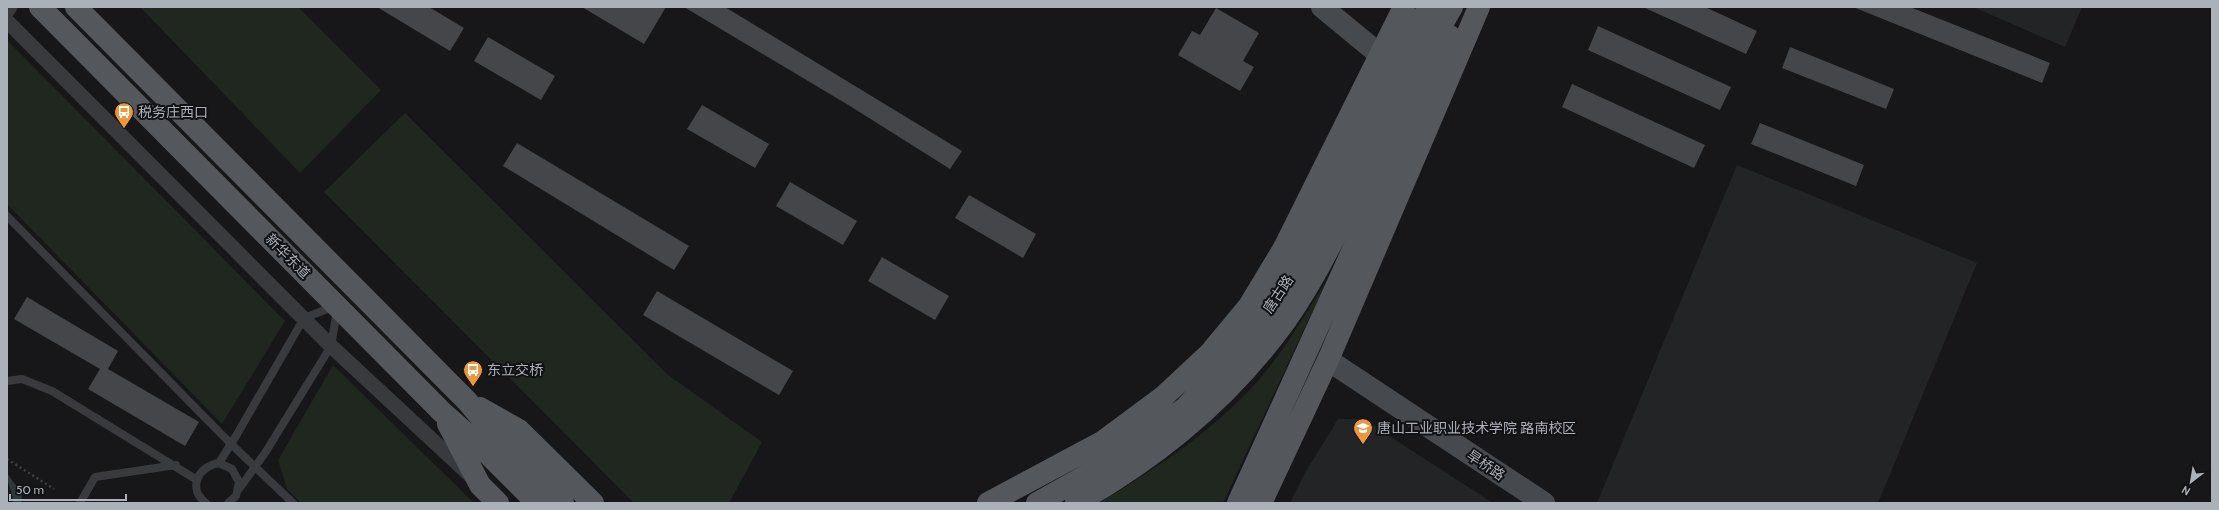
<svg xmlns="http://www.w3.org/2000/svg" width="2219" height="510" viewBox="0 0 2219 510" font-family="Cabin,'Noto Sans SC',sans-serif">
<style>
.built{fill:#232426}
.green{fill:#1f271f}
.water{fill:#2e383d}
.building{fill:#444649}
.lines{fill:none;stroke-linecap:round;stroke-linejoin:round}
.path{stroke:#3e4145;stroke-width:2.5;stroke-dasharray:2 3;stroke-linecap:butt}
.lane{stroke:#383a3e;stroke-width:8}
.street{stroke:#383a3e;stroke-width:15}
.secondary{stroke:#46494e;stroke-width:22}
.primary{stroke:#54585d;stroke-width:22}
.labels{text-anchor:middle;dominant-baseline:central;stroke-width:4;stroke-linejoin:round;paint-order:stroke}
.poi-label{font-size:14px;fill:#aab1b9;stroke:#121214;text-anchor:start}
.street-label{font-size:14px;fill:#aab1b9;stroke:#121214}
</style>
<rect width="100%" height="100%" fill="#171719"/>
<path class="built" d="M1973,7H2082L2065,47Z
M1737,165L1977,263L1878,503H1597Z
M1338,419H1363L1493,503H1290L1306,471Z"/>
<path class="green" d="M140,7H298L381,90L300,173Z
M7,40L285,321L222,424L7,204Z
M405,113L667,374L762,442L729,503H634L324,192Z
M1327,280L1223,503H1099C1156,469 1211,432 1256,383C1284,352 1305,314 1327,280Z
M333,365L474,503H301L287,489L278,460Z"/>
<path class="water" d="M7,473L22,494L21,503H13C14,493 7,486 7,473Z"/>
<path class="building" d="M377,7H429L464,28L450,51Z
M582,7H666L644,44Z
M684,7H725L962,151L950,169L850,106Z
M1643,7H1705L1757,31L1746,54Z
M1853,7H1910L2050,63L2042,83Z
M1216,8L1259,33L1243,61L1254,67L1240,91L1178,55L1192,31L1200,35Z
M1598,26L1731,87L1720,110L1588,50Z
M488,37L555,76L541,100L474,61Z
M1790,47L1894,89L1886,109L1782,68Z
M1572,84L1705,145L1694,168L1562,107Z
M702,105L769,144L755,168L687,129Z
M1760,123L1864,165L1856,186L1751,144Z
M517,143L689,246L674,270L503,166Z
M790,182L857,221L843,245L776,206Z
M969,195L1036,234L1023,258L955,218Z
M882,257L949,296L935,320L868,281Z
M657,291L793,371L779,395L643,315Z
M27,297L118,351L108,369L199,422L185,446L88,389L100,369L14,319Z"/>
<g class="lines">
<path class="path" d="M7,459L54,489"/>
<path class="lane" d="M7,216L231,444L293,503
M7,381L22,379L52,391L197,480
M219,463L236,436L304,318L338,305L331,346L265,453L239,489
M80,503L95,477L176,465
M206,503C187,489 198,466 219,463L232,469L239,482L236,496L228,503"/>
<path class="street" d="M7,11L10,7
M7,21L331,346L470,475"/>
<path class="secondary" d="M1322,7L1379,54
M1328,360L1544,503"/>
<path class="primary" d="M40,7L442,412L478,444L537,503
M76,7L467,401L495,434L563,503
M480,408L519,430L593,503
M448,424L480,485L498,503
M988,503L1102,442L1164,396L1210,353L1249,306L1284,248L1404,7
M1037,503L1103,466L1185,408L1252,333L1287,283L1326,210L1387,81L1429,7
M1076,503C1160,456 1230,398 1286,320C1336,249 1366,164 1406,87C1420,60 1437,34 1452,7
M1238,503L1450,36
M1261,503L1328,360L1479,7"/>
</g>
<defs>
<symbol id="bus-pin" viewBox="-11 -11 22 30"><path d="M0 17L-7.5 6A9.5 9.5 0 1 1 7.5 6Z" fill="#ec973d" stroke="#121214"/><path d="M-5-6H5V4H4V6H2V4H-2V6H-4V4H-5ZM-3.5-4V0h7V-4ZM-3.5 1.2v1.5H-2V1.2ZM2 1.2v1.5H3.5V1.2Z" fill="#fff"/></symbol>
<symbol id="university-pin" viewBox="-11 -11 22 30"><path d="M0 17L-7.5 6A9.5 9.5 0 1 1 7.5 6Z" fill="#ec973d" stroke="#121214"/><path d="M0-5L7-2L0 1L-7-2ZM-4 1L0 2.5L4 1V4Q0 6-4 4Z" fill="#fff"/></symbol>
</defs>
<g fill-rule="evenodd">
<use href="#bus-pin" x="113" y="101" width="22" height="30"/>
<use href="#bus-pin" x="462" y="359" width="22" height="30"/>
<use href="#university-pin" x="1352" y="417" width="22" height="30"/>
</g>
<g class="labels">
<g class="poi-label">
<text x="138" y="112">税务庄西口</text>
<text x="487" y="370">东立交桥</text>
<text x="1377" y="428">唐山工业职业技术学院 路南校区</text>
</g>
<g class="street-label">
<text transform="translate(288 256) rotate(45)">新华东道</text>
<text transform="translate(1278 294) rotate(-56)">唐古路</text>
<text transform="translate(1486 465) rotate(34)">旱桥路</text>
</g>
</g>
<rect width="2219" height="510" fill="none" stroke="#aab1b9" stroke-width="16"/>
<g transform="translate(2191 482) rotate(211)" stroke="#121214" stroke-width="3" paint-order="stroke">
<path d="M0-3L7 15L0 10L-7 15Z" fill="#aab1b9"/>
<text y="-6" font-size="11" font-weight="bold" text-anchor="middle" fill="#aab1b9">N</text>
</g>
<path d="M10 494v6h116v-6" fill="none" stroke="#aab1b9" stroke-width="2"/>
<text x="16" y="494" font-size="12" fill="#aab1b9" stroke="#121214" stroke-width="3" paint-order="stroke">50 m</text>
</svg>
